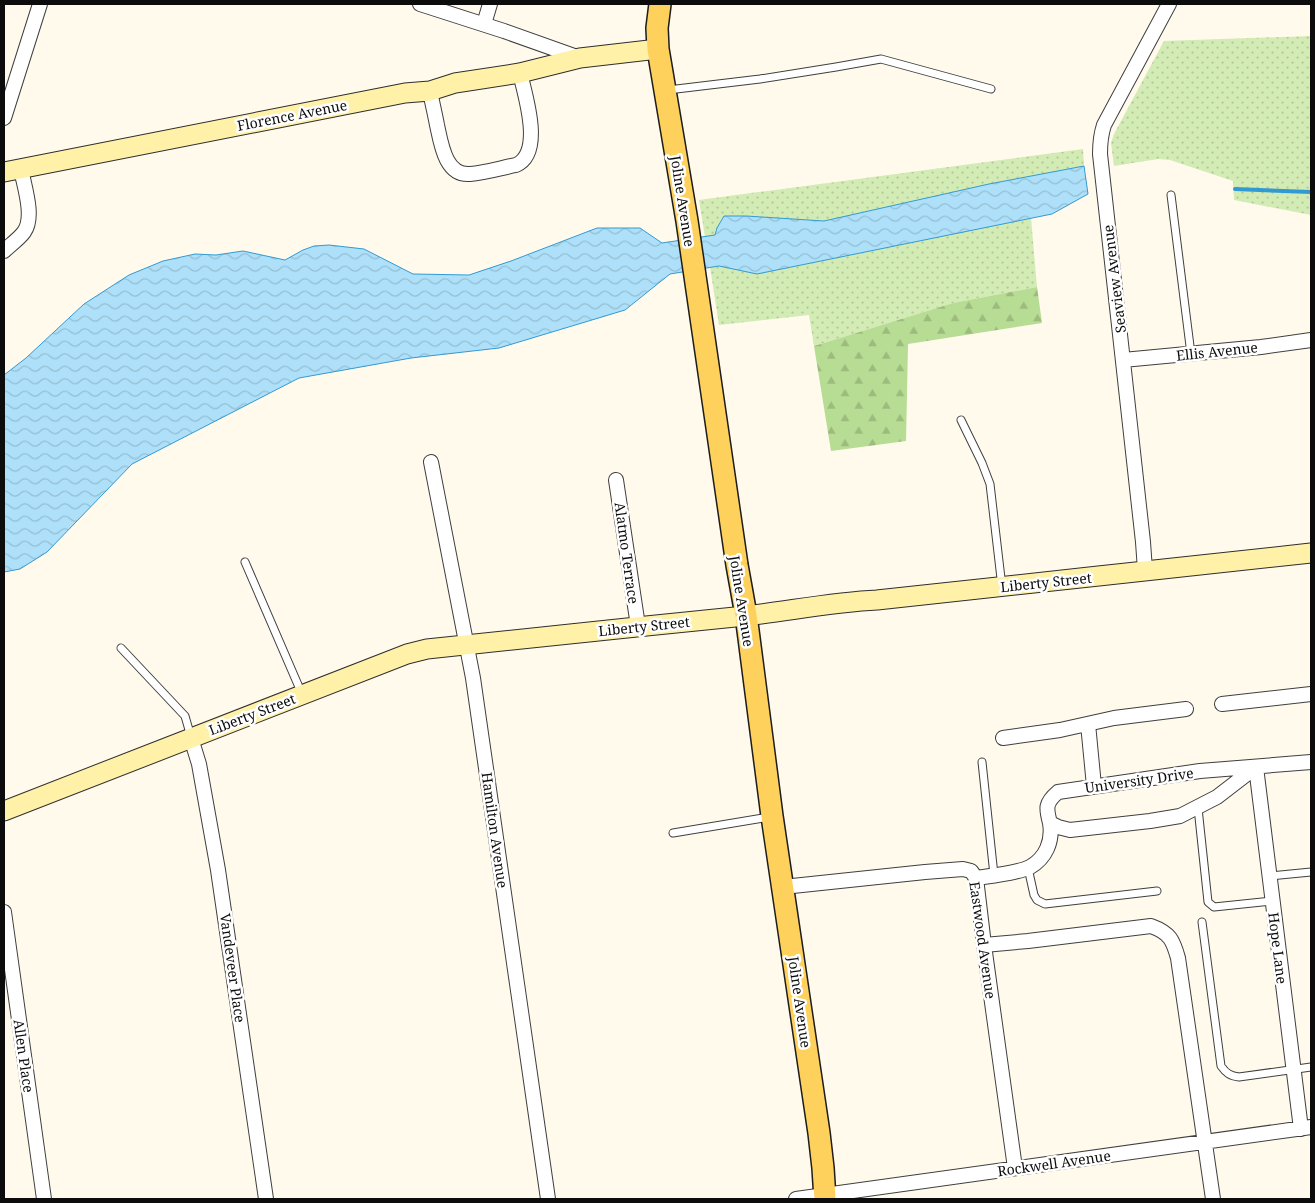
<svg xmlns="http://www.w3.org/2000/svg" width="1315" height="1203" viewBox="0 0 1315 1203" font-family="'Noto Serif',serif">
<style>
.grass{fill:url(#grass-dots)}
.forest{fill:url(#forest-firs)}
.water{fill:url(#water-waves);stroke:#329ad3}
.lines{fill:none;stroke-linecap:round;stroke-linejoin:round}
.stream{stroke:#329ad3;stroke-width:4}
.lane-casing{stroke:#3f3f3f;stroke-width:9}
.street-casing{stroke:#3f3f3f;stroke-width:16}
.secondary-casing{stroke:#2e2e2e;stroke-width:21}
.primary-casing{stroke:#1d1d1d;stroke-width:24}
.lane{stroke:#fff;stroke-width:7}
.street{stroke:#fff;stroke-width:14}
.secondary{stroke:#fff1a7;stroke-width:19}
.primary{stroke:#fed05c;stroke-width:21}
.labels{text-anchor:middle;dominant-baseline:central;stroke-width:5;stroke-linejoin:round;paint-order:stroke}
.street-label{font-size:14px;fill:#0c0c0c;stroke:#fff}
</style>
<defs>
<pattern id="grass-dots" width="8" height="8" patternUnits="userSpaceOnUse" patternTransform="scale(1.25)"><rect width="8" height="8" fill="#d3ebb4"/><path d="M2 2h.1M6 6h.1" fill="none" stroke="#b4c89a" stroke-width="1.8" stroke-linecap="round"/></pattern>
<pattern id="forest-firs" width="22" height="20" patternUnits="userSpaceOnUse" patternTransform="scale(1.25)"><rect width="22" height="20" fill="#b7dc93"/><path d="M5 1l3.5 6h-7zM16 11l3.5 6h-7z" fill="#9cbc7e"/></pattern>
<pattern id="water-waves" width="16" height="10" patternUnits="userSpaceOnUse" patternTransform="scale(1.25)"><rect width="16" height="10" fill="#aee0f9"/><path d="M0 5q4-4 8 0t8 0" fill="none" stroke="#94bfd4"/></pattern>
</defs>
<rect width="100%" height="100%" fill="#fffaec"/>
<path class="grass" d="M1311,36V215L1234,200L1233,181L1170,160L1158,159L1114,166L1111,143L1114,134L1164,41Z
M1083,149L1084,166L989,184L824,221L746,216H724L717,228L715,235L705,237L699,200Z
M1031,218L1037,287L953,303L814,346L809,315L719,325L710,267L719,266L757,274Z"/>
<path class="forest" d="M1037,287L1042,323L908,344L906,441L831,451L814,346L953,303Z"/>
<path class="water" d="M1084,166L1088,194L1052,214L757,274L719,266L670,274L625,310L499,348L411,358L299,378L132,464L47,552L20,569L4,572V375L26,358L84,304L129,275L163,261L195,254L216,255L243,251L285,260L303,250L314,246L329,245L364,249L413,274L469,275L511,261L597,228H640L662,243L715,235L717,228L724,216H746L824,221L989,184Z"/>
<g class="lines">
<path class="stream" d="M1235,189L1311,192"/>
<defs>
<path id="lane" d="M668,90L760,79L836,67L881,59L991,89
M1171,195L1191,354
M961,420L982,463L990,484L1002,587
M245,562L302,694
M121,648L185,716L191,737
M982,762L994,875
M1198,808L1208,902L1214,907L1272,901
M673,833L769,817
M1028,868L1034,895L1037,900L1045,904L1157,891
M1269,876L1311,872
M1202,922L1221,1066C1226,1073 1230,1076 1239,1077L1311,1067"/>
<path id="street" d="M420,4L504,31L580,58
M484,24L490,4
M430,91C432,102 435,114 437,125C441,143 445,176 470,174C485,173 501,168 516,165C544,153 525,95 520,73
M4,118L40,4
M4,251C10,245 19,239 24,232C35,217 24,186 21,169
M1123,360L1261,347L1311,340
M431,462L473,678L548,1199
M616,480L638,626
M1145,570L1143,542L1100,154C1100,144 1101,134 1104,125L1169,4
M1222,704L1311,694
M1088,724L1094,786
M191,738L199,764L218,870L266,1199
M1003,738L1060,730L1114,718L1186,709
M1256,767L1217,797L1180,816L1150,821L1070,830L1058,827L1050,823C1046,808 1045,803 1058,792L1200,771L1311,762
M1256,767L1301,1129
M976,878C989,876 1019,873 1030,867C1046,858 1053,841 1050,823
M783,887L925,872L963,869L971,871L976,878L984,945L1015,1168
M4,912L44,1199
M984,945L1028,941L1151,926C1170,933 1173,940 1178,958L1213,1199
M796,1199L1311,1127"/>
<path id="secondary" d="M4,172L405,93L430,91L455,83L520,73L580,58L658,49
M4,811L407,654L427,649C533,637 639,627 745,616C789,611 833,602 877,600C1022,585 1166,568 1311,553"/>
<path id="primary" d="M660,4L657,28L658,49L687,221L737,565L746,615L772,816L819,1133L823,1168L825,1199"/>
</defs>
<use href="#lane" class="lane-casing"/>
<use href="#street" class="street-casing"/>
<use href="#secondary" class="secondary-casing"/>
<use href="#primary" class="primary-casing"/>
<use href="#lane" class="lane"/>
<use href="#street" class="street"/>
<use href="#secondary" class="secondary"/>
<use href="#primary" class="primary"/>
</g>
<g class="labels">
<g class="street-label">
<text transform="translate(292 115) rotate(-11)">Florence Avenue</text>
<text transform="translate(683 201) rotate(81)">Joline Avenue</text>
<text transform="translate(1114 279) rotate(-97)">Seaview Avenue</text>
<text transform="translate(1217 351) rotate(-6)">Ellis Avenue</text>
<text transform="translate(627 553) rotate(82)">Alatmo Terrace</text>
<text transform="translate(1046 582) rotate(-6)">Liberty Street</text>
<text transform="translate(742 601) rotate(81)">Joline Avenue</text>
<text transform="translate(644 626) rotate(-6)">Liberty Street</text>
<text transform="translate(252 714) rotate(-21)">Liberty Street</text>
<text transform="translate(1139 780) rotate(-8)">University Drive</text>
<text transform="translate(495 830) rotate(82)">Hamilton Avenue</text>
<text transform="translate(983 940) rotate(82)">Eastwood Avenue</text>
<text transform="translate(1278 948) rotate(83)">Hope Lane</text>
<text transform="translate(233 968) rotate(82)">Vandeveer Place</text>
<text transform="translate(800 1002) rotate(82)">Joline Avenue</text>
<text transform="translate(24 1056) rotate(82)">Allen Place</text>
<text transform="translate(1054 1163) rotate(-8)">Rockwell Avenue</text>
</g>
</g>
<rect width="1315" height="1203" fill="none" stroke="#0c0c0c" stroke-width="10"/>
</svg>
